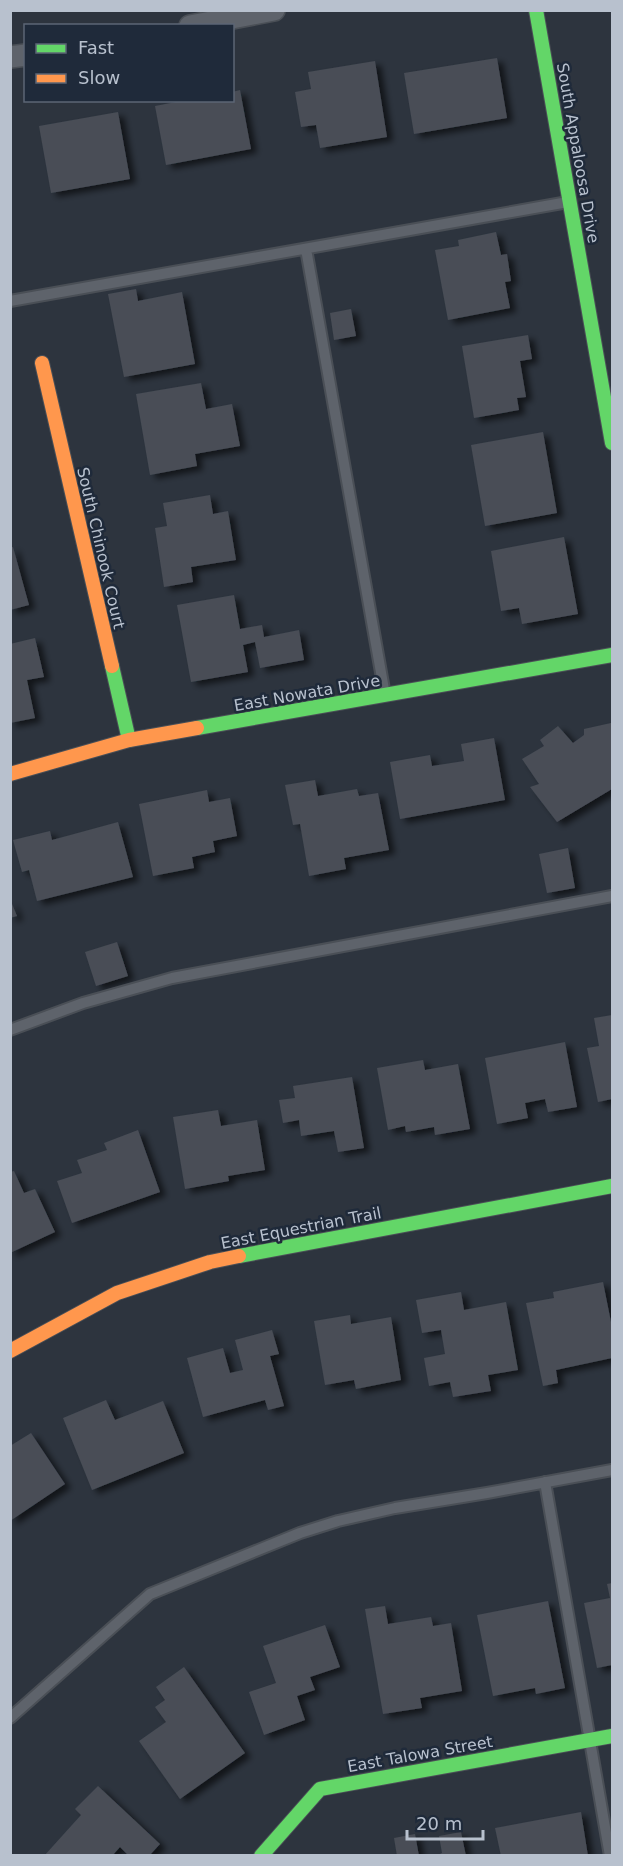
<svg xmlns="http://www.w3.org/2000/svg" width="623" height="1866" viewBox="0 0 623 1866" font-family="'DejaVu Sans',sans-serif">
<style>
.building{fill:#484d56;filter:url(#shadow)}
.lines{fill:none;stroke-linecap:round;stroke-linejoin:round}
.lane-casing{stroke:#4a4f56;stroke-width:14}
.street-casing{stroke:#4a4f56;stroke-width:24}
.fast-casing{stroke:#4a4f56;stroke-width:16}
.slow-casing{stroke:#4a4f56;stroke-width:16}
.lane{stroke:#5e636b;stroke-width:10}
.street{stroke:#5e636b;stroke-width:21}
.fast{stroke:#63d668;stroke-width:14}
.slow{stroke:#ff974d;stroke-width:14}
.labels{text-anchor:middle;dominant-baseline:central;stroke-width:5;stroke-linejoin:round;paint-order:stroke}
.street-label{font-size:16px;fill:#b8c1ce;stroke:#1f2a3a}
</style>
<defs>
<filter id="shadow"><feDropShadow dx="6" dy="4" stdDeviation="3" flood-color="#0009"/></filter>
</defs>
<rect width="100%" height="100%" fill="#2d343e"/>
<path class="building" d="M497,58L507,118L414,134L404,73Z
M375,61L387,137L320,148L316,125L301,127L295,92L311,89L308,72Z
M240,90L251,149L166,165L155,106L186,100H232V92Z
M118,112L130,179L51,193L39,126Z
M496,232L501,255L507,254L511,281L505,282L510,308L448,320L435,250L459,246L458,240Z
M136,289L138,301L182,292L195,364L124,377L108,294Z
M351,309L356,336L334,340L330,313Z
M528,335L532,359L520,361L526,397L517,398L519,410L474,418L462,346Z
M201,383L206,409L232,404L240,446L195,454L197,466L150,475L136,394Z
M543,432L557,513L485,526L471,445Z
M210,495L213,514L228,511L236,560L191,567L193,582L164,587L155,528L167,526L163,503Z
M564,537L578,614L522,624L519,608L501,611L491,551Z
M13,547L29,605L10,610V548Z
M234,595L240,629L262,625L264,637L299,630L304,660L260,668L255,642L243,645L248,672L191,682L177,605Z
M35,638L44,677L27,680L35,718L10,723V644Z
M611,723L612,789L557,822L530,787L539,784L522,759L544,746L540,740L558,726L573,743L584,735V729Z
M494,738L505,800L400,819L390,762L430,755L432,766L464,761L461,744Z
M315,780L318,796L357,789L359,796L378,793L389,850L344,858L346,869L309,876L300,824L293,825L285,785Z
M207,790L209,802L230,798L237,836L213,841L215,852L192,857L194,868L153,876L139,804Z
M118,822L133,877L37,901L29,870L22,872L13,840L50,831L52,840Z
M568,848L575,888L547,893L539,854Z
M10,899L17,916L10,918Z
M117,942L128,976L96,986L85,952Z
M612,1015V1099L598,1102L587,1048L599,1046L594,1018Z
M565,1042L577,1107L548,1112L545,1099L525,1103L528,1118L497,1124L485,1058Z
M423,1060L425,1070L458,1064L470,1129L435,1135L434,1127L406,1132L405,1126L388,1130L377,1068Z
M352,1077L364,1148L338,1152L334,1131L301,1136L299,1120L283,1123L279,1100L295,1098L293,1086Z
M218,1110L221,1126L257,1120L265,1170L228,1176L229,1181L185,1189L173,1117Z
M138,1130L160,1192L72,1223L57,1181L82,1173L77,1160L107,1150L104,1143Z
M14,1171L24,1193L35,1189L55,1232L10,1253V1172Z
M603,1282L612,1327V1358L556,1370L558,1383L543,1386L526,1303L554,1298L553,1292Z
M461,1292L464,1310L506,1302L518,1370L488,1375L491,1391L453,1397L450,1382L429,1386L424,1358L445,1354L441,1330L422,1333L416,1300Z
M350,1315L351,1324L391,1317L401,1380L356,1389L354,1380L325,1385L314,1321Z
M272,1330L279,1354L270,1356L284,1406L268,1410L265,1400L203,1417L187,1358L223,1348L230,1373L243,1370L235,1340Z
M106,1400L115,1420L163,1401L184,1453L92,1490L63,1418Z
M31,1433L65,1484L10,1521V1446Z
M612,1583V1665L597,1668L584,1603L610,1598L607,1584Z
M548,1601L565,1688L536,1694L535,1688L493,1696L477,1615Z
M385,1606L388,1624L431,1617L433,1626L451,1623L462,1691L420,1698L422,1708L383,1714L365,1609Z
M325,1625L340,1667L310,1677L315,1690L297,1696L305,1720L264,1735L249,1692L276,1683L263,1646Z
M184,1667L245,1753L180,1799L139,1741L166,1722L155,1707L165,1700L156,1687Z
M98,1786L160,1844L149,1856H129L120,1847L112,1856H44L81,1815L75,1809Z
M581,1812L588,1856H501L495,1828Z
M461,1832L466,1856H436L442,1853L439,1836Z
M415,1834L419,1856H397L394,1838Z"/>
<g class="lines">
<defs>
<path id="lane" d="M306,249L385,695
M10,301L568,202
M10,1030L83,1003L172,978L612,896
M545,1482L610,1856
M10,1718L150,1594L300,1533L338,1521L395,1508L487,1493L612,1470"/>
<path id="street" d="M190,26L274,10
M10,57L26,55"/>
<path id="fast" d="M536,10L612,443
M112,666L129,740
M197,728L612,655
M239,1256L612,1186
M261,1856L320,1789L612,1736"/>
<path id="slow" d="M42,363L112,666
M10,774L129,740L197,728
M10,1351L117,1293L210,1262L239,1256"/>
</defs>
<use href="#lane" class="lane-casing"/>
<use href="#street" class="street-casing"/>
<use href="#fast" class="fast-casing"/>
<use href="#slow" class="slow-casing"/>
<use href="#lane" class="lane"/>
<use href="#street" class="street"/>
<use href="#fast" class="fast"/>
<use href="#slow" class="slow"/>
</g>
<g class="labels">
<g class="street-label">
<text transform="translate(578 153) rotate(80)">South Appaloosa Drive</text>
<text transform="translate(101 548) rotate(77)">South Chinook Court</text>
<text transform="translate(307 693) rotate(-10)">East Nowata Drive</text>
<text transform="translate(301 1228) rotate(-11)">East Equestrian Trail</text>
<text transform="translate(420 1754) rotate(-10)">East Talowa Street</text>
</g>
</g>
<rect width="623" height="1866" fill="none" stroke="#b8c1ce" stroke-width="24"/>
<rect x="24" y="24" width="210" height="78" fill="#1f2a3a" stroke="#5c6675" stroke-width="1.5"/>
<rect x="36" y="44" width="30" height="9" fill="#63d668" stroke="#5c6675" stroke-width="1.5"/>
<text x="78" y="54" font-size="18" fill="#b8c1ce">Fast</text>
<rect x="36" y="74" width="30" height="9" fill="#ff974d" stroke="#5c6675" stroke-width="1.5"/>
<text x="78" y="84" font-size="18" fill="#b8c1ce">Slow</text>
<path d="M407 1830v9h76v-9" fill="none" stroke="#b8c1ce" stroke-width="3"/>
<text x="416" y="1830" font-size="18" fill="#b8c1ce" stroke="#1f2a3a" stroke-width="4.5" paint-order="stroke">20 m</text>
</svg>
